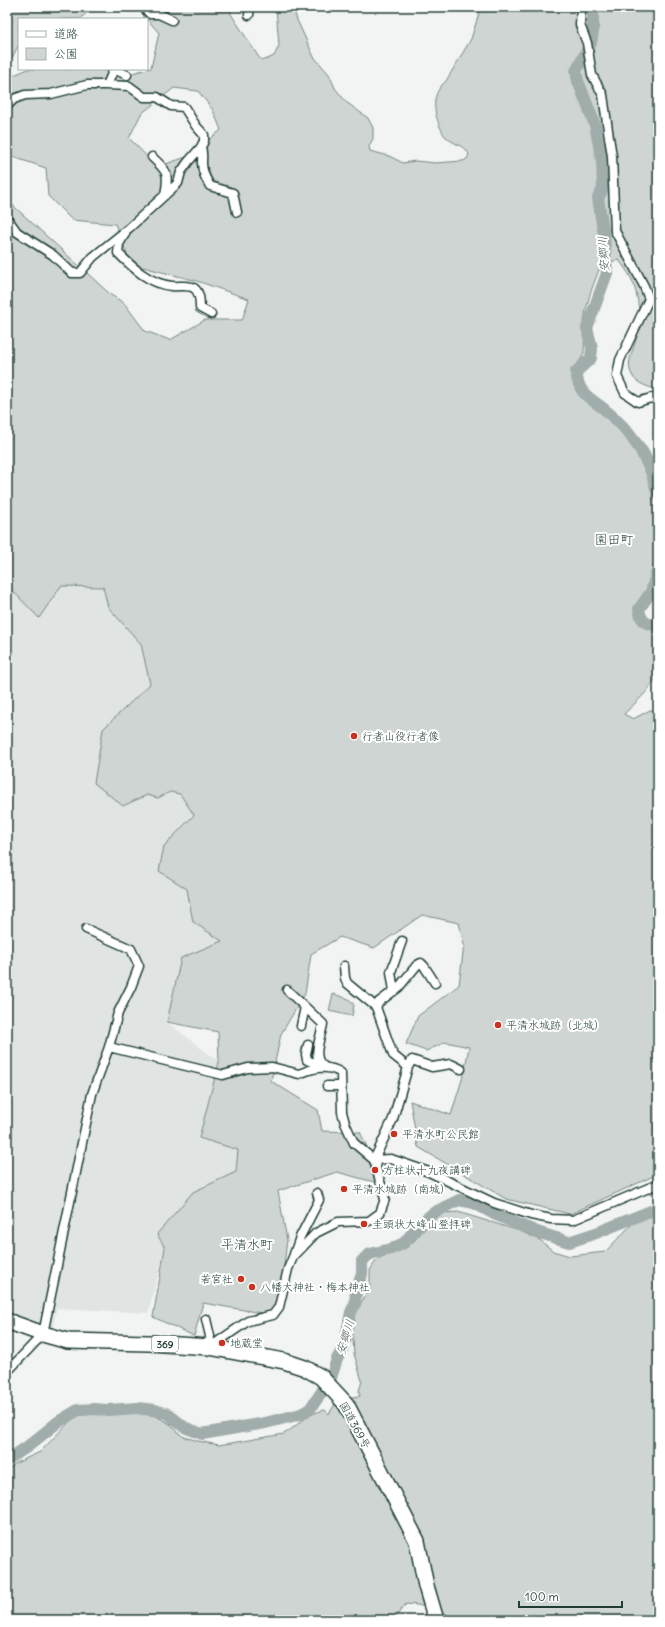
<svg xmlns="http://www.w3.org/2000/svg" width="665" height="1627" viewBox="0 0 665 1627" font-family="Delius,'Klee One',sans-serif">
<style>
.built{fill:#e0e4e3}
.green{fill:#ced5d3;stroke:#768984;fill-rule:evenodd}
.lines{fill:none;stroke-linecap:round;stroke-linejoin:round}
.river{stroke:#a1adaa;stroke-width:12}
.street-casing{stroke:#1f3d34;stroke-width:11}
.highway-casing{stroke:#1f3d34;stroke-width:18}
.street{stroke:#fff;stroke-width:8}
.highway{stroke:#fff;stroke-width:15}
.poi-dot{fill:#c8321e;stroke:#fff;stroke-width:1.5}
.labels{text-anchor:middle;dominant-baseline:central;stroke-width:4;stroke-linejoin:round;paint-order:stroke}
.shield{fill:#fff;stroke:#627771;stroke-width:1}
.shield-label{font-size:10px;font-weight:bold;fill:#1f3d34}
.poi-label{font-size:11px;fill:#1f3d34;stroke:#fff;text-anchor:start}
.street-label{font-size:11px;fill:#1f3d34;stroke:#fff}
.water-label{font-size:12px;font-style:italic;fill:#465f57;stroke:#fff}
.quarter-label{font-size:13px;fill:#1f3d34;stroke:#fff}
</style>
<rect width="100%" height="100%" fill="#f2f3f3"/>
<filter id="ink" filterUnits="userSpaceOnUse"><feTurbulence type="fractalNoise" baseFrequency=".025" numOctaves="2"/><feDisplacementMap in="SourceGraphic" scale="8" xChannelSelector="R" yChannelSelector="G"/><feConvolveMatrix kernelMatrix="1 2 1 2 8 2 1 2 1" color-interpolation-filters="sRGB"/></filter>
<g filter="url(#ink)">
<path class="built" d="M7,585L103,587L108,607L141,644L150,684L103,729L123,806L147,795L158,798L170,792L180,794L194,815L164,846L159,871L187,889L193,922L223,941L167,1022L219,1062L199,1138L238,1150L236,1172L193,1192L165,1248L148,1313L57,1308L52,1329L7,1314Z"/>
<path class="green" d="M7,7H93L80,19H19V44L7,68Z
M143,7H230L231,14L260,59L265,60L274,56L279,46L276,7H293L297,20L314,57L329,74L335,88L346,102L368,118L373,128V139L369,146L370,151L389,156L403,163L415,161L436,163L463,161L467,159L469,154C464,145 453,144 446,137C443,135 442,130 440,127C433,110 431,94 446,81L471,39L481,7H658V390C649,387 636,384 632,375C625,362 634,350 637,336C641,318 639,295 631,278C628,272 623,266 619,260L601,264L590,294L585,314L584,353L572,376L577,391L618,427L636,453L650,481L658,508V544L654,568L640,612C644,617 650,623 653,629C660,642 661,671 653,683C645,695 634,704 624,714L633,719L650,710L658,711V1174L570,1214L506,1199L418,1147L410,1101L451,1115L464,1073L469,1047L446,1042L426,1051L406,1044L418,1016L459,985L464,945L459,923L422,915L374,948L340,937L311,954L305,994L281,1034L271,1081L318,1110L322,1131L360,1132L385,1185L337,1172L278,1191L287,1240L279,1307L273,1315L203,1303L194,1336L153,1317L165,1248L157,1234L193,1192L236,1172L238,1150L199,1138L219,1062L218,1032L167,1022L181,958L222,941L193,922L187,889L159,871L164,846L194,815L180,794L170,792L158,798L147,795L123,806L94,783L103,729L150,684L141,644L108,607L103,587L61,586L39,618L7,585V200L111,295L124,303L145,331L170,340L205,320H242L249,299L197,281L131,264L115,224L72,220L48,196L46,168L7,155V78L28,69H100L121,76L151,68L159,33L147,19L144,18ZM174,88L198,91L213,110L221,130L189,156L157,167L129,138L141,114Z
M333,994L349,999L354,1005L352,1016L329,1011Z
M458,1212L520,1231L540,1240L553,1251L570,1256L605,1252L633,1223L658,1213V1620H449L447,1614L418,1605L406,1604L393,1620H7V1470L16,1463L40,1452L75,1416L80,1415L135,1413L156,1416L170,1424L182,1436L198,1441L219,1445L284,1434C299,1425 307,1413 325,1410L329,1414L338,1399L360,1396L359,1391L362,1381L354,1354L352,1327L354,1316L370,1286V1270L376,1261L381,1257L396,1252L414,1241L437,1215L442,1213Z"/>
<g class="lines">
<path class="river" d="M593,7V31L591,43L576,71L578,81L595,125L602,161L603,189L598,198L604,236L607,273L587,328L592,348L591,358L576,372C579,394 587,396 604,409C617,419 630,434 639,447C650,461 653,479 658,496
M658,567L651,592L639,609C641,622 646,624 658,626
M7,1460L27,1447L58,1422L78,1410L94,1409L108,1410L137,1408L155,1410L168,1414L184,1427L202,1434L265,1423L301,1414L310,1409L319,1396L331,1378L337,1359L341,1352L345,1342L351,1312L355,1304L356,1291L362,1274V1261L370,1254L391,1249L404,1243L421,1223L433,1213L459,1200L474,1203L496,1215L540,1233L569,1242L596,1233L658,1208"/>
<defs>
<path id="street" d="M143,7L150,14H159
M157,7L159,14L172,20
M581,7L580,25L587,43L592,75L603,95L609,137L612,156L615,231L644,286L649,299L620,360L617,376L625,393L638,402L651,398L658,401
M249,15L250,7
M107,85L114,69L127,75
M7,106L14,99L25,95L51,94L87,85H107L129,86L144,97H157L171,106L184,107L196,126L204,135V141L201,147L188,162L181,172L178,183L129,228L93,257L80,273H72L53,255L17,232L7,218
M201,147C203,153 202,157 202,163C202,172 206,179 210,186L233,193L237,212
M152,157C168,172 169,173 165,195
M125,234L119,244L118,253C133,268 150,284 172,286C179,287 187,284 194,288C200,292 200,302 200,308L211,314
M344,966L345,978L347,983L376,1007
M287,990L323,1024C321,1038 309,1061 327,1068
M394,991L391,972L402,941
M301,1026L305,1007
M308,1045L306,1054L307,1060L312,1062L319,1063
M109,1047L223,1075L248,1068L272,1067L299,1074C313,1068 328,1064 341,1073L342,1112L345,1123L354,1143L374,1160L385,1199L380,1213L369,1221L338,1222L316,1233L293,1257L288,1269L279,1307L273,1315L248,1321L210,1347
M408,1067L412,1060L432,1067L451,1064L461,1069
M327,1086H341
M374,1160L391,1159L429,1172L494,1203L531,1215L551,1219L573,1220L658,1184
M374,1160L393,1119L408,1067L393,1055L376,1007L379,1002L399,987L417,965L421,963L424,966L435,983
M294,1254L300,1237L319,1200L317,1193
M206,1319L210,1336L209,1347
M7,1372L43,1334L92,1094L109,1047L118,1013L131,987L139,966L131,949L86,929"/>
<path id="highway" d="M7,1321L43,1334L68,1341L149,1343L209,1347L284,1361L305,1368L321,1377L346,1404L417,1541L426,1586L436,1620"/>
</defs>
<use href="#street" class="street-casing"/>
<use href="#highway" class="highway-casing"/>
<use href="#street" class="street"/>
<use href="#highway" class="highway"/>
</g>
</g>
<g class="poi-dot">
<circle cx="354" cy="736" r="4"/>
<circle cx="498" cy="1025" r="4"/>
<circle cx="394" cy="1134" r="4"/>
<circle cx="375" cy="1170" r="4"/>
<circle cx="344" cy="1189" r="4"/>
<circle cx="364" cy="1224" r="4"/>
<circle cx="241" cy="1279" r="4"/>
<circle cx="252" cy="1287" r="4"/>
<circle cx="222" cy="1343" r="4"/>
</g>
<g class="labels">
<rect class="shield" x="152" y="1336" width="26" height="16" rx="3"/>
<g class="shield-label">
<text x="165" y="1344">369</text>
</g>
<g class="poi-label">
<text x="362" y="736">行者山役行者像</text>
<text x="506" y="1025">平清水城跡（北城）</text>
<text x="402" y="1134">平清水町公民館</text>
<text x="383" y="1170">方柱状十九夜講碑</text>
<text x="352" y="1189">平清水城跡（南城）</text>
<text x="372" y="1224">圭頭状大峰山登拝碑</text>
<text x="233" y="1279" text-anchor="end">若宮社</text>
<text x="260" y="1287">八幡大神社・梅本神社</text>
<text x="230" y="1343">地蔵堂</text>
</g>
<g class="street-label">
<text transform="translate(355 1425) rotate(61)">国道369号</text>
</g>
<g class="water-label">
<text transform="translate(603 254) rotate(-94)">安郷川</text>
<text transform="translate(345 1337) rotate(-73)">安郷川</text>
</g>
<g class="quarter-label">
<text x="614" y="539">園田町</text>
<text x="247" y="1244">平清水町</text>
</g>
</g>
<rect width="665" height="1627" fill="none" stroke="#fff" stroke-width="24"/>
<rect x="12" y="12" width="641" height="1603" fill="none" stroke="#1f3d34" stroke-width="1.5" filter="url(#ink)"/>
<rect x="18" y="18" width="130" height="52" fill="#ffffff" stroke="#a5b1ae"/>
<rect x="26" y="31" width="20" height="6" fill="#ffffff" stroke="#a5b1ae"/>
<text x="54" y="38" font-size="12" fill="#1f3d34">道路</text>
<rect x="26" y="48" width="20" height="12" fill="#ced5d3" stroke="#a5b1ae"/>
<text x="54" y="58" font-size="12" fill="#1f3d34">公園</text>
<path d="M519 1601v6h103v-6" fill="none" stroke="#1f3d34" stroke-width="2"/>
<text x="525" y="1601" font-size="12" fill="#1f3d34" stroke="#ffffff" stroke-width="3" paint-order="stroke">100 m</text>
</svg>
